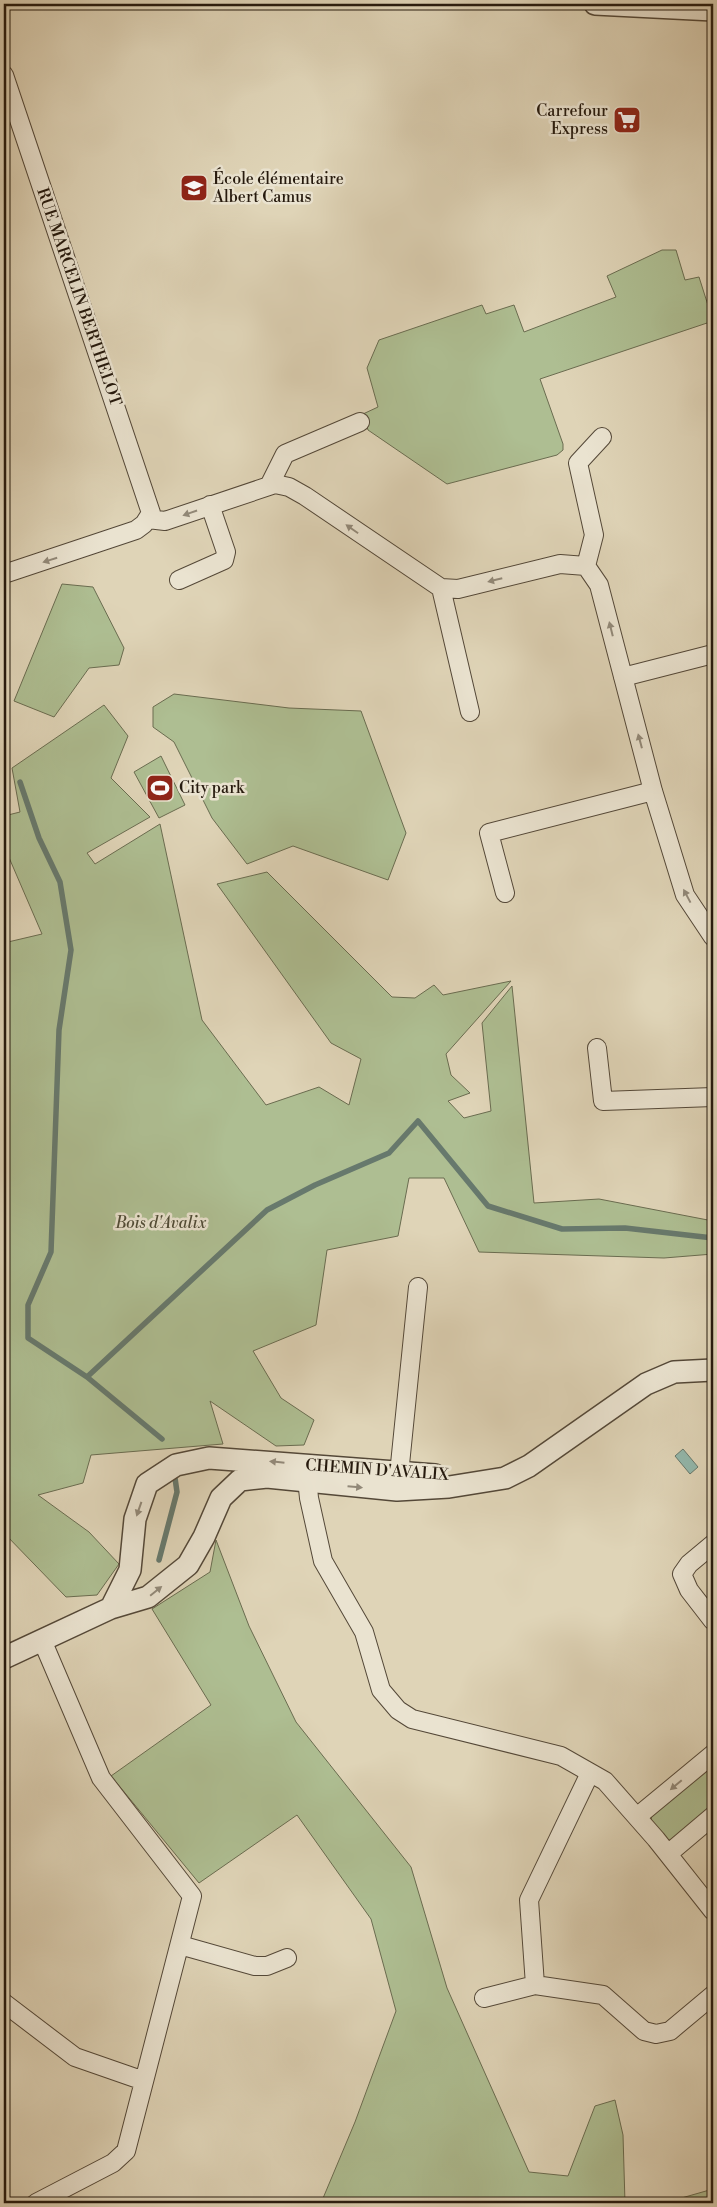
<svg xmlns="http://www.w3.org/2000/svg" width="717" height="2207" viewBox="0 0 717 2207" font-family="'Libre Bodoni',serif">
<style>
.green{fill:#aebe92;stroke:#6a6c50}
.water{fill:#93b8ac;stroke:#67796d}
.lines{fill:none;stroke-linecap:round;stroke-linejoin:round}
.stream{stroke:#67796d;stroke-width:5.5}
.minor-casing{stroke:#544838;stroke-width:20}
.tertiary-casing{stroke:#544838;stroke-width:24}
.minor{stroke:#eae3d0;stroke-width:18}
.tertiary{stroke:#eae3d0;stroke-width:21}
.oneway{fill:#928979}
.labels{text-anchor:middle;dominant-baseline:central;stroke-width:5;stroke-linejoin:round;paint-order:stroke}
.poi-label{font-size:16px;fill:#261a0e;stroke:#eae3d0;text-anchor:start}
.street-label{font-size:16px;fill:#261a0e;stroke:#eae3d0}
.park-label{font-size:16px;font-style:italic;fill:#4f4b36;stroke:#eae3d0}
</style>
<rect width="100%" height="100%" fill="#dfd4b7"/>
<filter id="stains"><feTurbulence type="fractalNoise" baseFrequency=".004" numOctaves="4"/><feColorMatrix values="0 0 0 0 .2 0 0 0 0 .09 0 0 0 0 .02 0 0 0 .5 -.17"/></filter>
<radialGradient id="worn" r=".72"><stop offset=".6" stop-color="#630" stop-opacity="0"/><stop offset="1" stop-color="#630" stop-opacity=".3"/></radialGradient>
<path class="green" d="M662,250H676L685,280L699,277L713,321L540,379L563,444V450L557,455L447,484L368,430L363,414L378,407L367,368L379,340L482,305L486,314L514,305L524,332L616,297L607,276Z
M62,584L93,587L124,648L119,665L89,668L54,717L14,701Z
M174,694L289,708L361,711L406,833L388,880L293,846L247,864L212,818L174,742L153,727V707Z
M104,705L128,736L111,778L150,817L87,853L95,864L160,824L202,1020L266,1105L319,1087L349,1105L361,1059L331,1043L217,884L267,872L392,997L415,998L434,985L443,995L511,981L446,1054L451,1075L470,1093L448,1101L464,1118L491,1111L482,1023L512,986L534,1203L599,1199L713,1221V1254L664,1258L479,1252L444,1178H409L398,1236L327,1250L316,1325L253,1351L281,1398L314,1420L304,1445L276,1446L210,1401L223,1444L91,1455L83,1483L38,1495L89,1532L119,1564L97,1595L66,1597L4,1533V937L8,942L42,934L4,846V816L20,812L12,768Z
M161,756L185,805L159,818L134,772Z
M216,1540L249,1626L296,1722L411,1867L447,1988L529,2172L568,2176L595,2106L615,2100L623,2135L625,2203H321L355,2122L396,2011L371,1919L297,1815L199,1883L111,1776L211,1705L152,1609L210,1572Z
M713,1762V1807L673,1840H664L651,1823L652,1812Z
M713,2189V2203H664Z"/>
<path class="water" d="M683,1449L698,1467L690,1474L675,1456Z"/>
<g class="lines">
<path class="stream" d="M20,782L39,838L60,882L71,950L59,1030L51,1252L28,1305V1338L87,1377L267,1210L315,1185L389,1153L418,1121L488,1206L562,1229L625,1228L713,1238
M87,1377L162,1439
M159,1560L177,1492L175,1478"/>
<defs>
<path id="minor" d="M4,75L151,513L144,524L136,530L4,574
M270,484L285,454L360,422
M148,519L165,521L275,484L289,487L305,496L441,588L458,589L560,564L586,566L599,585L653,791L685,895L713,937
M586,566L594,535L578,463L602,437
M179,580L224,560L226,552L210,505
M441,588L470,712
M623,677L713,654
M505,893L489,833L653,791
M597,1048L603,1101L713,1097
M306,1468L309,1498L323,1561L364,1632L381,1690L398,1710L412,1719L561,1756L605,1781L656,1839L713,1911
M398,1484L418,1287
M713,1544L689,1564L682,1574L689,1590L713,1621
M590,1773L529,1900L535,1985L603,1995L644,2031L656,2034L670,2031L713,1995
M638,1816L713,1754
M668,1854L713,1816
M180,1945L255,1966H267L287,1958
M484,1998L535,1985
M4,2003L75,2057L144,2081
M36,2203L113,2163L126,2151L192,1896L101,1778L42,1640"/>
<path id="tertiary" d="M595,4L713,10
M111,1608L130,1570L135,1519L147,1484L176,1465L209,1458L435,1475
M4,1658L111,1608L148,1597L188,1565L204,1537L221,1498L240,1480L267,1477L397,1490L449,1487L505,1478L529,1466L646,1384L674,1372L713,1370"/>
</defs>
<use href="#minor" class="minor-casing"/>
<use href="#tertiary" class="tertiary-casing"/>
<use href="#minor" class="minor"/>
<use href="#tertiary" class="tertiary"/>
</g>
<defs><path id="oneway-solid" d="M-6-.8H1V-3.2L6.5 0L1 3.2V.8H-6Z" transform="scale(1.25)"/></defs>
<g class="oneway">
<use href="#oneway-solid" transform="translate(190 513) rotate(161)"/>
<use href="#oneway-solid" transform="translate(352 529) rotate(-145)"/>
<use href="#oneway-solid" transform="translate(50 560) rotate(163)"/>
<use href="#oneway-solid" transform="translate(495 580) rotate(166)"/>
<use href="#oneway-solid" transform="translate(611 629) rotate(-104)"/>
<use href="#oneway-solid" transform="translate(640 741) rotate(-105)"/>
<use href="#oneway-solid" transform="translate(687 896) rotate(-118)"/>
<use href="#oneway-solid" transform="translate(277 1462) rotate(-174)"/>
<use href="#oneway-solid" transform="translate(355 1487) rotate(5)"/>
<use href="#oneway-solid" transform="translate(139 1509) rotate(109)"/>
<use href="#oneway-solid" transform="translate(156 1591) rotate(-39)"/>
<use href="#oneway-solid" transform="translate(676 1785) rotate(140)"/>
</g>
<defs>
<symbol id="supermarket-square" viewBox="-11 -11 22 22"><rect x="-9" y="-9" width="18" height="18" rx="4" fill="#8f2418" stroke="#eae3d0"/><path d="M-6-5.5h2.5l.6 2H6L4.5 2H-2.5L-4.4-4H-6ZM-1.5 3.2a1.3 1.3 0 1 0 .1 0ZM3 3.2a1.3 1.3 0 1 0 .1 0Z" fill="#fff"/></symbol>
<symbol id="school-square" viewBox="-11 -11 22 22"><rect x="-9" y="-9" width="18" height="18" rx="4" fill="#8f2418" stroke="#eae3d0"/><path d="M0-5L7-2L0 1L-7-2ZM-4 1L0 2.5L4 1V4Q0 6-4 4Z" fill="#fff"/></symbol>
<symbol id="stadium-square" viewBox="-11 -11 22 22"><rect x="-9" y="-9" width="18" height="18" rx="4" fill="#8f2418" stroke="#eae3d0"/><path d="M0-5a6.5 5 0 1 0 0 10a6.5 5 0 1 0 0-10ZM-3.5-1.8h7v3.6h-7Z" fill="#fff"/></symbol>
</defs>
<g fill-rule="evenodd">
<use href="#supermarket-square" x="611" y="104" width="32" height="32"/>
<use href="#school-square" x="178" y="172" width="32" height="32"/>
<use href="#stadium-square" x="144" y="772" width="32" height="32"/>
</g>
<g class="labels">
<g class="poi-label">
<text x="608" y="111" text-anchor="end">Carrefour<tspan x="608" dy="18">Express</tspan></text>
<text x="213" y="179">École élémentaire<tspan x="213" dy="18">Albert Camus</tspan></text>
<text x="179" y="788">City park</text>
</g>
<g class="street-label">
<text transform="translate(79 297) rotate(71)">RUE MARCELIN BERTHELOT</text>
<text transform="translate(377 1470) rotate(4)">CHEMIN D'AVALIX</text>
</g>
<g class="park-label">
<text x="161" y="1223">Bois d'Avalix</text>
</g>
</g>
<rect width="717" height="2207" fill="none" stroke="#dfd4b7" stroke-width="20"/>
<rect x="5" y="5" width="707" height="2197" fill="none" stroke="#261a0e" stroke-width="2.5"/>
<rect x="10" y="10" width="697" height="2187" fill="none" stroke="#261a0e"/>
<rect width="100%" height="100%" filter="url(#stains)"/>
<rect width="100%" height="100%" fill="url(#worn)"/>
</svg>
